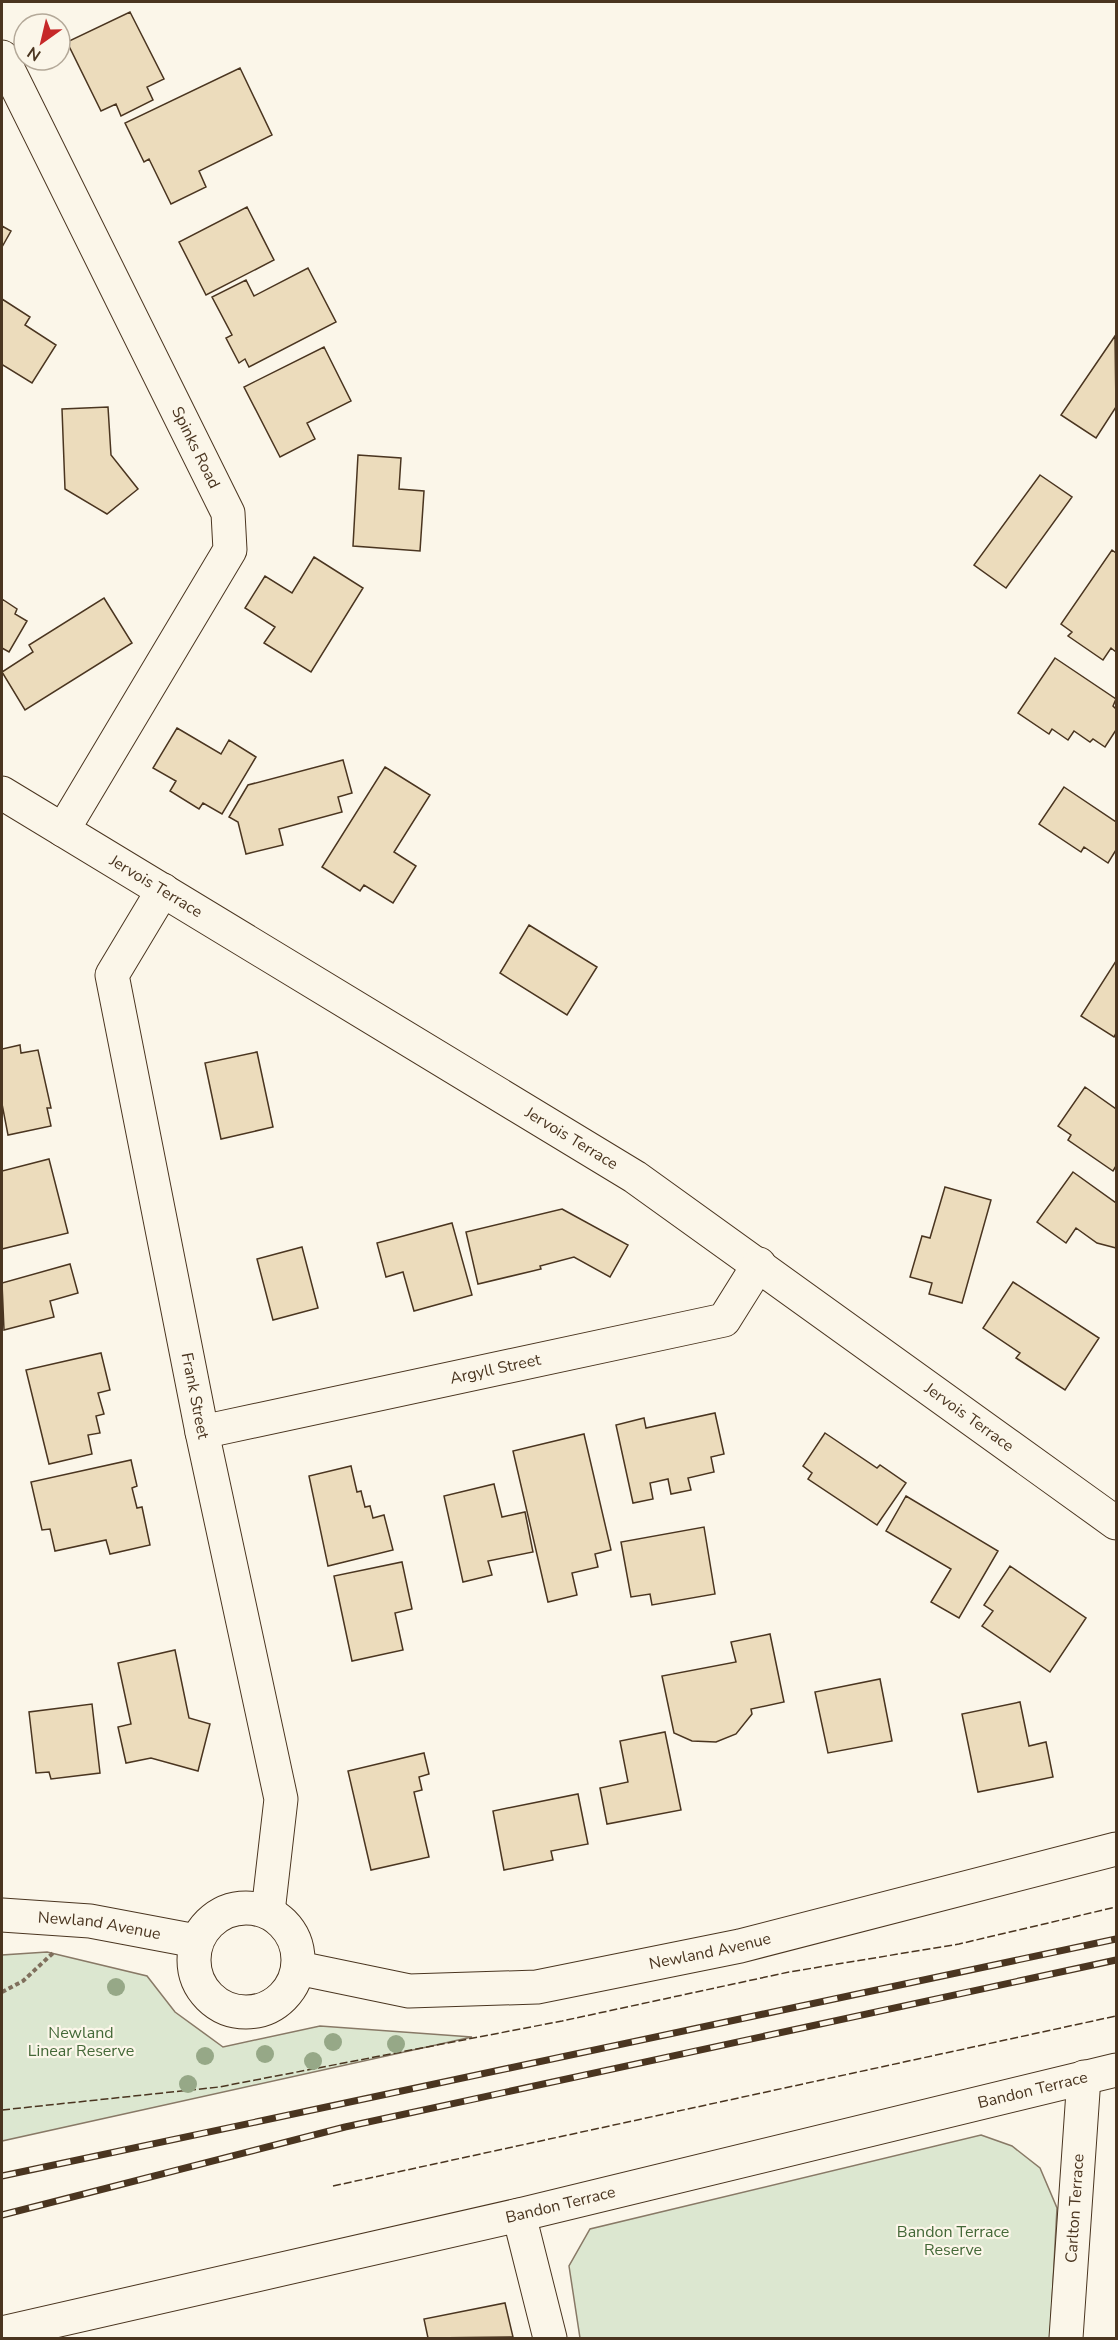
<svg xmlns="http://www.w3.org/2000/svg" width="1118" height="2340" viewBox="0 0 1118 2340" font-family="'Nunito Sans',sans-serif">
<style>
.green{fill:#dce7d0;stroke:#887966;stroke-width:1.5}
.building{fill:#ecdcbc;stroke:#4a3520;stroke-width:1.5}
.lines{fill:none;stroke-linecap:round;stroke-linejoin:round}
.minor-casing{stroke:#4a3520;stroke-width:35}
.path{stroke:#7f6f5c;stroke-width:4;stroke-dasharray:4.5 3;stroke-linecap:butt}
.minor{stroke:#fbf6e9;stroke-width:33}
.rail-casing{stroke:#4a3520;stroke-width:7}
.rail{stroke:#fbf6e9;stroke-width:4.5;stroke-dasharray:14;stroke-linecap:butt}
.fence{stroke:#4a3520;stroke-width:1.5;stroke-dasharray:8 3;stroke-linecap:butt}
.tree{fill:#96a887}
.labels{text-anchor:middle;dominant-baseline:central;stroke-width:4.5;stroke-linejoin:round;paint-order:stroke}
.street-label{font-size:16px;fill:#4a3520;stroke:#fbf6e9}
.park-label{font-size:16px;fill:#436837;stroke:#fbf6e9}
</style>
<rect width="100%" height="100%" fill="#fbf6e9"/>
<path class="green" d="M47,1952L147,1976L175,2012L223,2047L320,2026L472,2037L2,2141V1955Z
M981,2135L1012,2146L1040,2168L1057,2208L1050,2338H580L569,2266L590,2229Z"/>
<path class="building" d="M130,12L164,79L147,87L153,100L121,116L116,104L101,111L67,42Z
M240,68L272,135L199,171L206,187L171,204L149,159L144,162L125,123Z
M247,207L274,260L206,295L179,242Z
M2,226L11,231L2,247Z
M308,268L336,322L249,367L245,359L239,363L226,338L232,335L212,297L246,280L254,296Z
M2,299L30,317L25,325L56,345L32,383L3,365L2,367Z
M1115,336L1116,407L1096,438L1061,415Z
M324,347L351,401L307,423L315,439L280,457L244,387Z
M108,407L111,455L138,489L107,514L65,489L62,409Z
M358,455L401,458L399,489L424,491L420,551L353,546Z
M1040,475L1072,497L1006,588L974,565Z
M1112,550L1116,553V652L1111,648L1103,660L1068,636L1072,632L1061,624Z
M314,557L363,588L311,672L264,643L275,627L245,608L265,576L292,593Z
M104,598L132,643L25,710L2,672L33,652L29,645Z
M2,599L17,609L15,614L27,621L9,652L2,648Z
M1055,658L1116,699L1113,706L1116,709V730L1105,747L1093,739L1090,742L1074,731L1068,740L1052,729L1049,734L1018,713Z
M177,728L221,754L229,740L256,757L222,814L203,803L199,809L170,791L176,781L153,768Z
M343,760L352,793L338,797L342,812L279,829L283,845L246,854L238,822L229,817L248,785Z
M385,767L430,795L394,852L416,866L393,903L364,885L360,891L322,867Z
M1064,787L1116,822V850L1108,863L1084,847L1081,852L1039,824Z
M529,925L597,967L567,1015L500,973Z
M1116,961V1033L1114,1037L1081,1016Z
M20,1045L21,1053L38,1050L51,1108H47L51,1126L8,1135L2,1104V1049Z
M257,1052L273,1127L221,1139L205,1063Z
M1085,1087L1116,1109V1166L1113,1171L1068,1140L1071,1135L1058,1126Z
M49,1159L68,1233L2,1249V1171Z
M1073,1172L1116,1203V1248L1097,1243L1076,1228L1066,1243L1037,1222Z
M945,1187L991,1200L962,1303L929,1294L932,1283L910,1277L922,1236L930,1238Z
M562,1209L628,1245L610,1277L574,1257L540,1266L541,1269L478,1284L466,1232Z
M452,1223L472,1295L414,1311L403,1272L386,1277L377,1243Z
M302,1247L318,1308L273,1320L257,1259Z
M70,1264L78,1293L50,1301L54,1317L4,1330L2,1283Z
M1013,1282L1099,1338L1065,1390L1016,1358L1020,1353L983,1328Z
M101,1353L110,1390L98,1393L104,1414L96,1416L100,1433L88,1435L92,1454L49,1464L26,1370Z
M715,1413L724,1454L711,1457L714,1472L688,1478L691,1490L671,1494L668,1479L650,1483L653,1499L633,1503L616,1425L644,1418L646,1428Z
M825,1433L877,1468L880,1465L906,1483L877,1525L808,1479L812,1473L803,1466Z
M584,1434L611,1550L595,1554L598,1567L572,1573L577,1595L548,1602L513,1451Z
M131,1460L137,1486L132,1488L137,1508L142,1507L150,1545L110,1554L106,1540L55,1551L50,1529L42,1530L31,1482Z
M351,1466L357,1492L361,1491L365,1507L370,1506L373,1518L384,1515L393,1550L328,1566L309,1476Z
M494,1484L502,1517L525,1512L533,1552L488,1561L492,1575L463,1582L444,1496Z
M906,1496L998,1551L959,1618L931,1602L951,1569L886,1531Z
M704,1527L715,1594L652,1605L650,1594L631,1597L621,1542Z
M402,1562L412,1609L395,1613L403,1650L352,1661L334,1576Z
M1010,1566L1086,1618L1050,1672L982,1626L993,1611L984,1605Z
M770,1634L784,1702L751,1709L752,1714L736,1734L716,1742L692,1741L674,1733L662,1676L736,1662L731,1642Z
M175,1650L189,1718L210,1724L198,1771L151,1758L126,1763L118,1727L131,1724L118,1663Z
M880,1679L892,1741L828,1753L815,1692Z
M1020,1702L1029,1746L1046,1742L1053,1777L978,1792L962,1714Z
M92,1704L100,1773L51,1779L49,1772L36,1773L29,1712Z
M665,1732L681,1810L607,1824L600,1788L628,1782L620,1741Z
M424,1753L429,1774L419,1777L422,1790L414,1792L429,1857L371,1870L348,1771Z
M578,1794L588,1844L551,1851L553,1860L504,1870L493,1811Z
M505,2303L513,2337L428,2338L424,2319Z"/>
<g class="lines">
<defs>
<g id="minor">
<path id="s1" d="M2,57L228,513L230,550L63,830"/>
<path id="s2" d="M2,793L635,1177L1116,1523"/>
<path id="s3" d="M163,890L112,975L202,1432L281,1799L268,1912"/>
<path id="s4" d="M202,1432L724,1320L759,1264"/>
<circle cx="246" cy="1960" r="52"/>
<path id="s5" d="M2,1915L90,1921L196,1941"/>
<path id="s6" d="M298,1968L409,1991L537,1987L740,1946L1116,1849"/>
<path d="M519,2215L550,2338"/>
<path id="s7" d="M2,2333L519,2215L1116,2070"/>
<path id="s8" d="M1066,2338L1084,2077"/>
</g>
</defs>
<use href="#minor" class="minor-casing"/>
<path class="path" d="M2,1992L23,1981L53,1953"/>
<use href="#minor" class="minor"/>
<defs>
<path id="rail" d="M2,2176L1116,1939
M2,2215L345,2127L1116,1960"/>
</defs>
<use href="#rail" class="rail-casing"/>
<use href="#rail" class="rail"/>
<path class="fence" d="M2,2110L219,2087L562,2021L789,1972L959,1944L1116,1907
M333,2186L1116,2016"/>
</g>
<g class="tree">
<circle cx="116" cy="1987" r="9"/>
<circle cx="333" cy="2042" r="9"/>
<circle cx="396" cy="2044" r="9"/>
<circle cx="265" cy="2054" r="9"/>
<circle cx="205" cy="2056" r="9"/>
<circle cx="313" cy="2061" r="9"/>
<circle cx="188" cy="2084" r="9"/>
</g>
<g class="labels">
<g class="street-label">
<text stroke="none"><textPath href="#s1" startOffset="436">Spinks Road</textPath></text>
<text stroke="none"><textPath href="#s2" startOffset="180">Jervois Terrace</textPath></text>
<text stroke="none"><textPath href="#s2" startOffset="666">Jervois Terrace</textPath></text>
<text stroke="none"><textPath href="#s4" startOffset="300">Argyll Street</textPath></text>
<text stroke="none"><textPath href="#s3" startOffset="528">Frank Street</textPath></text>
<text stroke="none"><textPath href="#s2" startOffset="1152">Jervois Terrace</textPath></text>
<text stroke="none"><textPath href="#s5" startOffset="98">Newland Avenue</textPath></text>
<text stroke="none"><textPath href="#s6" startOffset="418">Newland Avenue</textPath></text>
<text stroke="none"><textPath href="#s7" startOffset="1059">Bandon Terrace</textPath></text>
<text stroke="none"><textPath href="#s7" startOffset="573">Bandon Terrace</textPath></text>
<text stroke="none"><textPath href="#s8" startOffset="130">Carlton Terrace</textPath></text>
</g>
<g class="park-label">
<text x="81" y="2033">Newland<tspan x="81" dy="18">Linear Reserve</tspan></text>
<text x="953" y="2232">Bandon Terrace<tspan x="953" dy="18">Reserve</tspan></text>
</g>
</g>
<rect width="1118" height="2340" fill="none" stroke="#4a3520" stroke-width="6"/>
<g transform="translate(42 42) rotate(214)"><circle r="28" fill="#fbf6e9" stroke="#b4a999" stroke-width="1.5"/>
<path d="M0-4.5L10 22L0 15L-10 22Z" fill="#c62828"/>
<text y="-9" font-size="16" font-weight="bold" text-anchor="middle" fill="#4a3520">N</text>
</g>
</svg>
